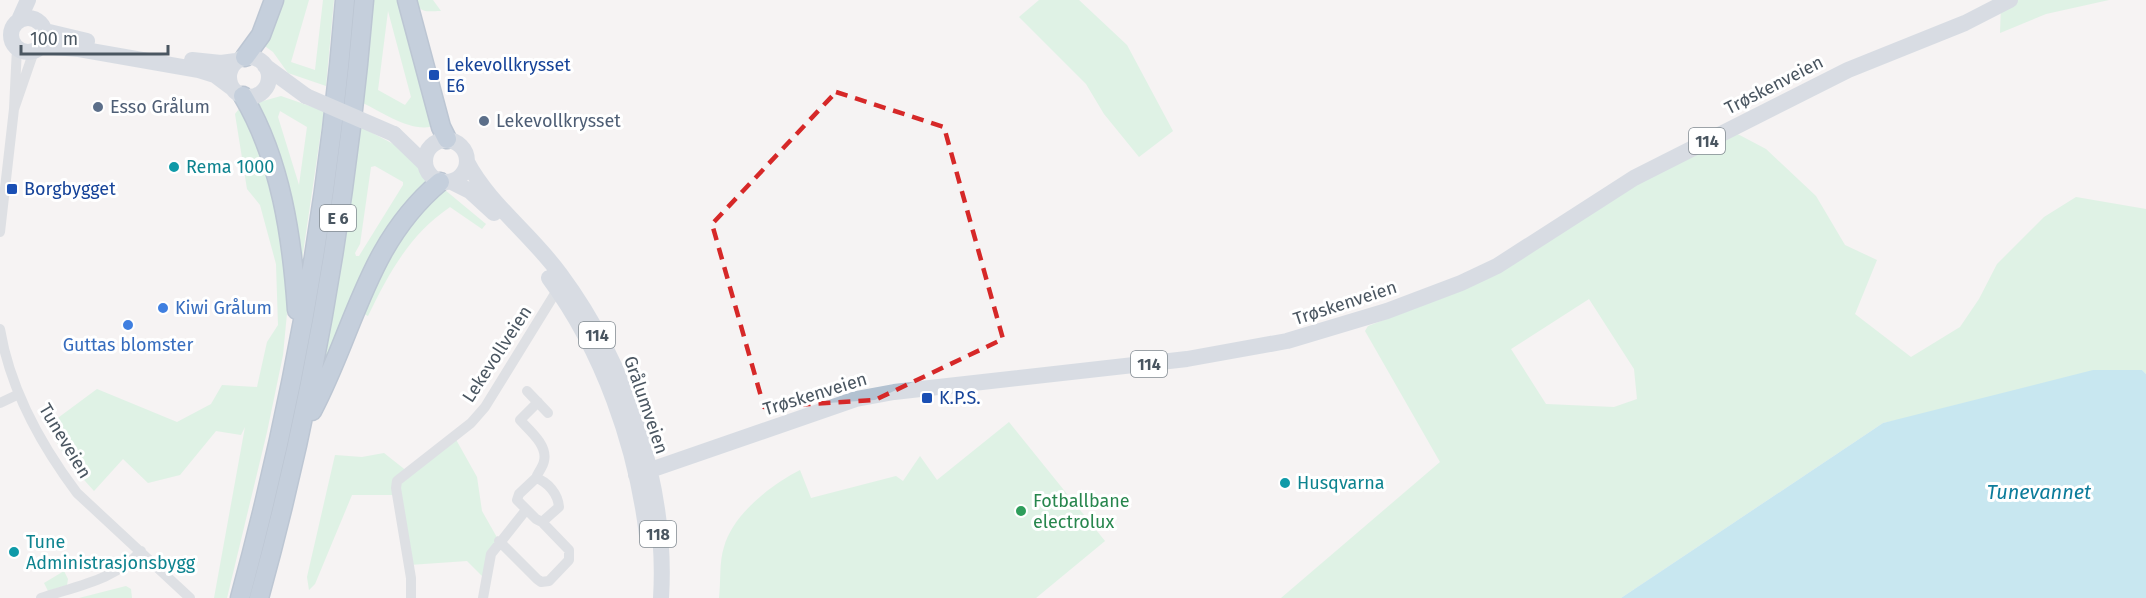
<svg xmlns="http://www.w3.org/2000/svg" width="2146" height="598" viewBox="0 0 2146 598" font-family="'Fira Sans',sans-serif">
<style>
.green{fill:#c3f1d5;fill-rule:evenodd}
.water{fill:#90daee}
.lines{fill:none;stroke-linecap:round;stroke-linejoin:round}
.motorway-casing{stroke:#7690ad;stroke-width:21}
.minor{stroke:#c1cad2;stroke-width:10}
.primary{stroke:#b3c2d1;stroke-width:16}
.motorway{stroke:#8ba5c1;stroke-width:18}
.primary-bridge{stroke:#b3c2d1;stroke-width:16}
.marked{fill:none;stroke:#d62828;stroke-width:4.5;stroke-dasharray:12 8;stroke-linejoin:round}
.transit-dot{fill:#1a4fb4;stroke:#fff;stroke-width:2}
.service-dot{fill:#5c6f8a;stroke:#fff;stroke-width:2}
.culture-dot{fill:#0f9aa8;stroke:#fff;stroke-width:2}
.shop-dot{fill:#3f7fe0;stroke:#fff;stroke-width:2}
.leisure-dot{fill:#2e9e5b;stroke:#fff;stroke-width:2}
.labels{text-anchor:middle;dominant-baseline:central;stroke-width:6;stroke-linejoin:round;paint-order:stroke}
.shield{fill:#fff;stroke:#808990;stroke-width:1.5}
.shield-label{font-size:16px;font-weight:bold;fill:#4a5661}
.transit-label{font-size:18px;fill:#164399;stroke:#fff;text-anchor:start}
.street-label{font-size:18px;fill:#4a5661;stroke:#fff}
.service-label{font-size:18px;fill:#4e5e75;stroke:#fff;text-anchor:start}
.culture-label{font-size:18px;fill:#0d838f;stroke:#fff;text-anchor:start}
.shop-label{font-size:18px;fill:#366cbe;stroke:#fff;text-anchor:start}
.leisure-label{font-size:18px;fill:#27864d;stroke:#fff;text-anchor:start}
.water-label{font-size:20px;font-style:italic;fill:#0c7c9b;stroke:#fff}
</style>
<rect width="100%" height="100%" fill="#f5f3f3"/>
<path class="green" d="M279,0H309L291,62L315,70L323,0H334L326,86L288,73L273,52L262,44Z
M373,0H403L435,126C411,133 384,113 363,103ZM388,11L411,97L405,105L378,90Z
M414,0H433L441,11C426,11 421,14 414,0Z
M1039,0H1079L1127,45L1173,131L1139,157L1104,114L1086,84L1019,17Z
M2010,0H2109L2046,14L2000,33L2001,5Z
M281,96L324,111L299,280L256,103ZM280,111L307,127L299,185L278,117Z
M242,105L271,178L290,282L283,355L267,432L227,598H214L245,427L241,435L216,431L180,475L148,483L123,459L94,491L69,463L47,426L97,389L177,422L211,404L222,385L257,387L267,342L278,325L276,264L260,205L247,189L235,114Z
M361,127L401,148L417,163L429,182L321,373L348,225ZM375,166L403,182V185L359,256H356L355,253L360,244L371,167Z
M1730,130L1766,149L1816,196L1845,245L1877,260L1855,314L1911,357L1960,327L1979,299L1997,264L2044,217L2076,197L2146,209V374L2142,370L1883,423L1621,598H1281L1440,462L1365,331L1368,326L1463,290L1497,266ZM1589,299L1634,369L1637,399L1614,407L1546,404L1511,349Z
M445,190L486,224L482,229L450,207C409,235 389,273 368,316L360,312L401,232Z
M1009,422L1105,541L1036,598H719C721,582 719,562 724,547C733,514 771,485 800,470L811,498L896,476L903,481L920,456L937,480Z
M454,436L477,477L482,511L499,541L485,579L467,561L409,565L397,495H352L315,584L309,590L307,577L335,455L362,457L384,453L408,472Z
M64,571L68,579L67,585L48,591L44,583Z
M126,586L131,589L132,598H79Z"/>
<path class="water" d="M2093,370H2142L2146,374V598H1621L1883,423Z"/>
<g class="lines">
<defs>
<path id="motorway" d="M407,0L441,127L447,139
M245,57L261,35L274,0
M243,96C281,160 292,237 297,310
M312,411C355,330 366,244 440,182
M240,598C293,403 329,201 345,0
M259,598C313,403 347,202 364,0"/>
</defs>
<use href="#motorway" class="motorway-casing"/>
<path class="minor" d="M14,109L34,51
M0,232L14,109L17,48
M0,329C10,389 41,445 77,493L190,598
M527,391L548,413
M0,403L19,394
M536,478C548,482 558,494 559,507L542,522L536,519L517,500L519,494Z
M536,478C538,472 543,467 544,461C548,445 529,430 520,420L538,402
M499,541L537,579L541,582L549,581L569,560V550L542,522
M41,598C77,586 115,580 141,551
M411,598V578L396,488L397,481L471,423L485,407L559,287
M483,598L491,554L526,510"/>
<path class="primary" d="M11 35a17 17 0 1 1 34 0a17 17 0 1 1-34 0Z
M19,20L28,0
M45,31L87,41
M41,46L79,49L199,70L215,75L231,87
M229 77a20 20 0 1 1 40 0a20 20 0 1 1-40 0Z
M192,60L221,63L236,61
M265,66L306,96
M394,134L424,163
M425 161a21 21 0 1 1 42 0a21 21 0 1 1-42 0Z
M467,162C489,204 532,235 560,274C626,363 668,487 661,598
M452,182L470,191L494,213
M549,278C603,351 636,445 647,535
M636,475L856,399L894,392L1187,359L1287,341L1387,311L1461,283L1497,266L1634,178L1848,70L1965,23L2010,0"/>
<use href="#motorway" class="motorway"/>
<path class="primary-bridge" d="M306,96L394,134"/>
</g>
<path d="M0 0H2146V598H0ZM836,92L944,127L1003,339L875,400L764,407L712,224Z" fill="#f5f3f3" fill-opacity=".55" fill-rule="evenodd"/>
<path class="marked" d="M836,92L944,127L1003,339L875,400L764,407L712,224Z"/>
<g class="transit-dot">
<rect x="428" y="69" width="12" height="12" rx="3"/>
<rect x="6" y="183" width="12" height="12" rx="3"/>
<rect x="921" y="392" width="12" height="12" rx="3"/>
</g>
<g class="service-dot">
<circle cx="98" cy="107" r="6"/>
<circle cx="484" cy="121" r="6"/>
</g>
<g class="culture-dot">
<circle cx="174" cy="167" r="6"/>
<circle cx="1285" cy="483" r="6"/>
<circle cx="14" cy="552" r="6"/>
</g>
<g class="shop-dot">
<circle cx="163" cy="308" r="6"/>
<circle cx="128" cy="325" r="6"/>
</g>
<circle class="leisure-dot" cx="1021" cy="511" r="6"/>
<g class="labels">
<g class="shield">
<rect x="1689" y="128" width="36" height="26" rx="4.5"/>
<rect x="320" y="205" width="36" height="26" rx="4.5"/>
<rect x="579" y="322" width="36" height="26" rx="4.5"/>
<rect x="1131" y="351" width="36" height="26" rx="4.5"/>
<rect x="640" y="521" width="36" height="26" rx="4.5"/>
</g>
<g class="shield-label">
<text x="1707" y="141">114</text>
<text x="338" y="218">E 6</text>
<text x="597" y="335">114</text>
<text x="1149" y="364">114</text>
<text x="658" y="534">118</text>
</g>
<g class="transit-label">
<text x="446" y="65">Lekevollkrysset<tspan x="446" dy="21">E6</tspan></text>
<text x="24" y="189">Borgbygget</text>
<text x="939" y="398">K.P.S.</text>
</g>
<g class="street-label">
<text transform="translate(1774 85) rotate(-27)">Trøskenveien</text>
<text transform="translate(1345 303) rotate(-18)">Trøskenveien</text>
<text transform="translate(497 354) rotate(-57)">Lekevollveien</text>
<text transform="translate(815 394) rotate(-17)">Trøskenveien</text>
<text transform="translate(646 405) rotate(71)">Grålumveien</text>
<text transform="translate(65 441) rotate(59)">Tuneveien</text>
</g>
<g class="service-label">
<text x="110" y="107">Esso Grålum</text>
<text x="496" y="121">Lekevollkrysset</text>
</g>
<g class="culture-label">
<text x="186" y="167">Rema 1000</text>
<text x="1297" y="483">Husqvarna</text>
<text x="26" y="542">Tune<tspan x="26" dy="21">Administrasjonsbygg</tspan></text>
</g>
<g class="shop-label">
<text x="175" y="308">Kiwi Grålum</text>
<text x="128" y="345" text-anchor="middle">Guttas blomster</text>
</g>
<g class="leisure-label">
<text x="1033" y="501">Fotballbane<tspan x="1033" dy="21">electrolux</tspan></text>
</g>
<g class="water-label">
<text x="2039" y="492">Tunevannet</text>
</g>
</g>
<path d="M21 45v9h147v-9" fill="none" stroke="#4a5661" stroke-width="3"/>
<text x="30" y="45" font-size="18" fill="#4a5661" stroke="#ffffff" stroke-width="4.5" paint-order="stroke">100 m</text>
</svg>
